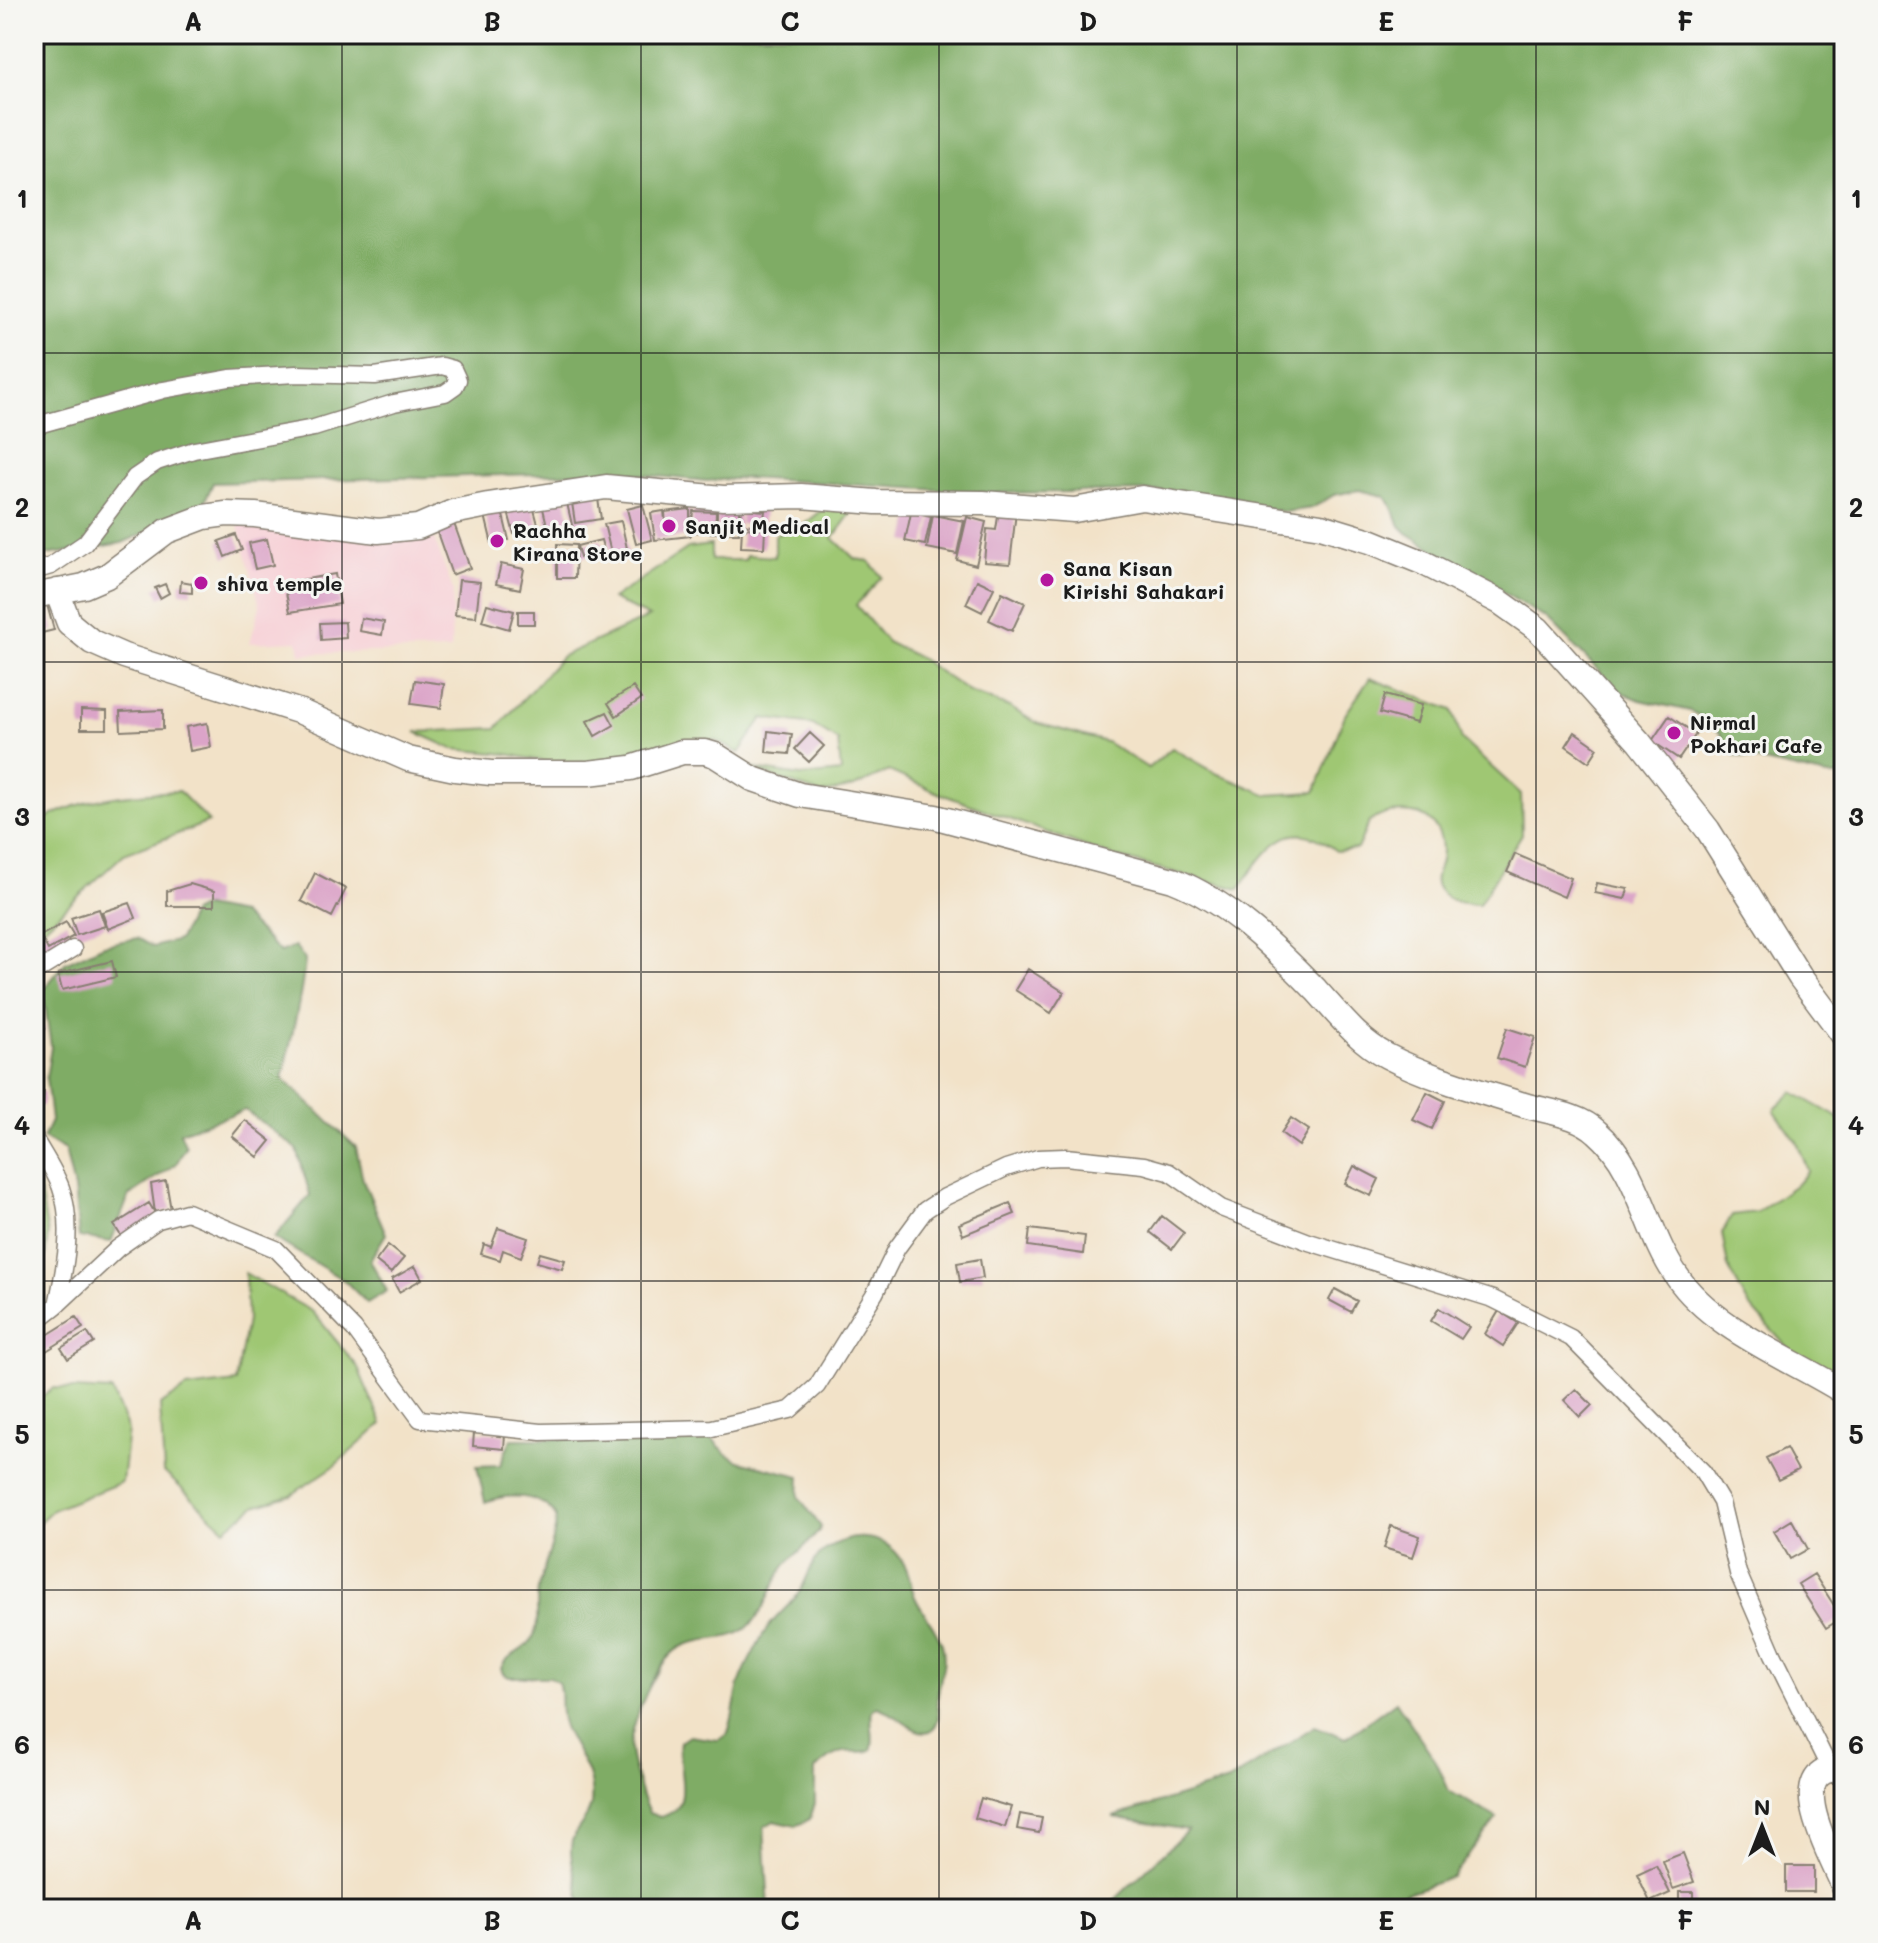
<svg xmlns="http://www.w3.org/2000/svg" width="1878" height="1943" viewBox="0 0 1878 1943" font-family="Mali,sans-serif">
<style>
.built{fill:#f7cfd5}
.green{fill:#9fc773;stroke:#5e7248;stroke-width:2}
.forest{fill:#7fac65;stroke:#4e6440;stroke-width:2}
.building{fill:#dba4c8}
.lines{fill:none;stroke-linecap:round;stroke-linejoin:round}
.street-casing{stroke:#877f72;stroke-width:19}
.secondary-casing{stroke:#877f72;stroke-width:27}
.street{stroke:#fff;stroke-width:16}
.secondary{stroke:#fff;stroke-width:24}
.grid{fill:none;stroke:#1c1c1c;stroke-width:2;stroke-opacity:0.55}
.poi-dot{fill:#b5179e;stroke:#f6f6f2;stroke-width:3}
.labels{text-anchor:middle;dominant-baseline:central;stroke-width:6;stroke-linejoin:round;paint-order:stroke}
.poi-label{font-size:20px;font-weight:bold;fill:#1c1c1c;stroke:#f6f6f2;text-anchor:start}
.neatline{fill:none;stroke:#1c1c1c;stroke-width:3}
.grid-label{font-size:26px;text-anchor:middle;font-weight:bold;fill:#1c1c1c}
</style>
<rect width="100%" height="100%" fill="#f6f6f2"/>
<filter id="ink" filterUnits="userSpaceOnUse"><feTurbulence type="fractalNoise" baseFrequency=".0125" numOctaves="2"/><feDisplacementMap in="SourceGraphic" scale="16" xChannelSelector="R" yChannelSelector="G"/><feConvolveMatrix kernelMatrix="1 2 1 2 8 2 1 2 1" color-interpolation-filters="sRGB"/></filter>
<filter id="wash" filterUnits="userSpaceOnUse"><feTurbulence type="fractalNoise" baseFrequency=".006" numOctaves="4" result="noise"/><feDisplacementMap in="SourceGraphic" scale="32" xChannelSelector="R" yChannelSelector="G"/><feGaussianBlur stdDeviation="1.8" result="paint"/><feColorMatrix in="noise" values="0 0 0 0 0 0 0 0 0 0 0 0 0 0 0 0 0 1.4 0 .05"/><feComposite in="paint" operator="in"/></filter>
<g filter="url(#wash)">
<rect width="100%" height="100%" fill="#f2e2c8"/>
<path class="built" d="M233,506L434,538L453,590L451,650L300,654L298,641L250,643L260,606Z"/>
<path class="green" d="M826,507L855,508L833,538L855,559L869,561L882,577L856,605L887,642L918,657L969,692L1009,707L1037,723L1106,742L1148,768L1172,748L1218,774L1268,795L1315,792L1345,715L1370,678L1452,710L1462,740L1521,794L1522,834L1479,904C1465,904 1449,903 1439,890C1431,879 1439,871 1441,860C1445,837 1435,816 1412,813C1396,811 1382,813 1369,822L1357,849L1336,851C1288,811 1266,851 1239,889L1112,856L941,794L889,771L854,787L821,794L749,768L801,776L841,772L838,741L813,725L763,718L739,753L715,740L646,749L594,762L557,764L507,754L453,749L416,732L497,728L562,656L649,617L612,599L688,548L711,545V560H745L747,555L775,557V535L801,527Z
M179,791L209,822L124,854L34,937V826C77,797 129,794 179,791Z
M1793,1092L1844,1121V1380L1793,1354L1748,1304L1728,1267L1722,1233L1732,1215L1757,1212L1798,1183L1808,1171L1797,1142L1774,1110Z
M34,1161L48,1234L40,1296L34,1301Z
M245,1273L313,1312L357,1366L382,1424L333,1467L291,1495L255,1506L225,1529L164,1472L160,1405L187,1388L236,1382L247,1320Z
M53,1388L112,1391L128,1430L122,1482L52,1510L34,1527V1402Z"/>
<path class="forest" d="M34,34H1844V776H1827L1734,755L1720,733L1706,719L1690,711L1640,700L1619,691L1548,620L1407,533L1400,526L1390,503L1384,496L1359,490L1334,495L1312,508L1285,512L1161,491L990,493L747,478L707,481L613,472L213,483L200,512L170,522L122,543L34,557Z
M204,907L241,914L280,952L295,946L305,960C302,1000 290,1039 283,1079L356,1147L363,1180L386,1234L370,1260L387,1291L367,1303L345,1281L274,1238L310,1195L297,1149L245,1110L180,1132L186,1147L176,1164L129,1196L111,1242L79,1237L74,1189L65,1150L43,1138L51,1121L46,1078L51,1047L43,990L65,963L104,945L137,938L153,947L179,940L192,913Z
M711,1438L727,1454L739,1461L800,1476L799,1497L821,1527C816,1539 794,1554 784,1567C771,1585 767,1610 750,1625C731,1644 704,1635 681,1647C657,1659 631,1721 630,1748C630,1760 643,1802 649,1813L660,1817C698,1808 675,1770 680,1742L689,1736L718,1740L727,1735C734,1718 734,1700 740,1682C744,1669 752,1656 758,1644C767,1624 782,1613 796,1597C808,1582 808,1564 824,1551C852,1530 890,1533 906,1568C910,1577 911,1587 915,1597C922,1613 936,1627 942,1644C948,1664 937,1684 937,1704C937,1710 940,1716 937,1722C936,1726 933,1729 929,1731C915,1737 893,1710 877,1707L872,1710C869,1724 876,1738 871,1750C861,1754 854,1750 844,1752C832,1754 823,1763 815,1770V1803L810,1819L796,1826L774,1821L764,1827L769,1909H581C581,1888 570,1868 571,1848C571,1830 589,1821 591,1804C595,1768 574,1754 563,1724C558,1710 563,1696 558,1682L550,1677H509L503,1674L501,1668C507,1653 524,1653 532,1639C541,1625 535,1605 538,1590C543,1564 556,1543 556,1517C542,1493 507,1493 485,1502L477,1466L500,1465L511,1439Z
M1396,1701L1437,1763L1449,1791L1497,1818L1452,1877L1399,1896L1381,1909H1105L1188,1830L1113,1817L1229,1781L1315,1726L1346,1738Z"/>
<g id="blocks">
<path class="building" d="M597,492L601,519L575,523L571,496Z
M566,499L573,529L549,534L542,504Z
M532,502L539,528L514,534L507,508Z
M717,503H739V533H717Z
M643,505L652,540L636,544L627,509Z
M501,507L509,540L492,544L484,511Z
M690,509V536L655,540L651,513L664,511L666,529L665,512Z
M742,509L765,511L763,526L740,524Z
M999,510L1016,512L1010,564L984,562L987,529L996,530Z
M693,511L716,512L715,533L691,532Z
M911,513L931,517L925,545L905,541Z
M933,515L964,521L957,554L927,548Z
M967,517L986,522L976,565L957,560Z
M452,518L470,568L452,575L434,524Z
M621,521L628,553L612,557L604,524Z
M742,528L765,529L764,548L741,547Z
M236,535L242,550L225,557L219,541Z
M267,539L273,565L255,569L249,543Z
M601,540L604,551L580,558L577,546Z
M557,544L576,545L575,578H557Z
M501,564L524,569L520,589L496,584Z
M335,574L340,604L290,612L284,583Z
M459,580L480,582L476,617L455,615Z
M977,580L994,588L982,612L966,604Z
M181,581L192,583V593L180,592Z
M165,584L169,593L160,598L155,588Z
M1002,592L1025,603L1012,631L989,620Z
M46,601L54,630L34,635V605Z
M487,604L514,611L509,629L482,621Z
M518,611H534V624H518Z
M361,618L384,622L382,635L359,631Z
M345,622L346,638L321,640L320,623Z
M415,680L444,684L441,708L411,704Z
M633,687L641,699L616,716L608,703Z
M1385,695L1421,705L1416,723L1380,713Z
M81,710L107,711V729H81Z
M163,710V729L121,731L120,712Z
M607,712L614,725L595,736L587,721Z
M1669,716L1696,734L1679,759L1652,741Z
M207,723L211,747L190,751L186,727Z
M768,731L792,734L789,754L766,752Z
M1575,732L1598,748L1589,762L1566,746Z
M810,733L824,746L809,762L795,749Z
M1515,854L1571,878L1564,897L1507,872Z
M315,873L346,889L332,917L301,901Z
M1597,883L1628,889L1625,899L1595,893Z
M190,884L214,891V906H167V891Z
M130,903L136,918L108,929L102,912Z
M99,909L105,926L77,935L71,918Z
M66,922L74,936L48,950L40,936Z
M112,961L116,977L62,990L58,974Z
M1028,969L1064,992L1051,1013L1015,990Z
M34,1023L45,1028L34,1050Z
M1507,1028L1535,1037L1525,1067L1497,1058Z
M34,1092H44L43,1106H34Z
M1427,1092L1445,1101L1432,1129L1413,1120Z
M1291,1118L1309,1130L1299,1146L1281,1133Z
M245,1120L271,1141L258,1157L232,1136Z
M1354,1166L1379,1179L1371,1196L1345,1184Z
M166,1181L171,1210L155,1213L151,1184Z
M149,1203L158,1218L123,1239L114,1225Z
M1010,1203L1015,1214L963,1235L959,1224Z
M1162,1216L1184,1233L1172,1249L1150,1232Z
M498,1228L528,1238L521,1257L503,1250L500,1260L481,1254L484,1244L491,1247Z
M1030,1229L1085,1236L1083,1254L1028,1246Z
M388,1245L404,1258L391,1273L376,1261Z
M540,1253L565,1260L562,1269L537,1262Z
M980,1259L983,1278L960,1282L957,1263Z
M415,1266L422,1279L399,1292L392,1279Z
M1335,1289L1357,1301L1351,1312L1329,1300Z
M1439,1308L1469,1327L1461,1339L1431,1321Z
M1499,1311L1518,1323L1503,1346L1485,1334Z
M76,1317L83,1328L43,1353L36,1342Z
M87,1332L94,1343L68,1359L61,1348Z
M1576,1389L1592,1405L1580,1417L1564,1400Z
M474,1432L505,1434L504,1449L473,1446Z
M1786,1448L1798,1470L1778,1480L1766,1458Z
M1792,1520L1808,1549L1790,1559L1774,1531Z
M1391,1526L1420,1536L1413,1557L1384,1548Z
M1814,1574L1842,1618L1826,1628L1798,1584Z
M981,1798L1011,1807L1005,1827L975,1818Z
M1020,1814L1042,1818L1039,1833L1017,1829Z
M1683,1853L1694,1882L1673,1889L1663,1861Z
M1656,1865L1670,1893L1650,1902L1637,1874Z
M1786,1866H1814V1892H1786Z
M1679,1892H1694V1909H1679Z"/>
</g>
</g>
<g filter="url(#ink)">
<use href="#blocks" fill-opacity="0" stroke="#877f72" stroke-width="2"/>
<g class="lines">
<defs>
<path id="street" d="M34,426L163,390L230,378L296,374L375,376L442,366L453,369L458,380L455,386L445,393L394,403L314,428L194,450L157,462L135,477L85,543L51,566L34,571
M34,973L73,949
M34,1138C43,1154 55,1171 61,1188C74,1225 65,1268 57,1305
M34,1323L56,1306L118,1248L158,1220L187,1212L276,1249L354,1329L420,1419L541,1432L585,1431L712,1428L790,1410L817,1386L875,1293L897,1248L925,1210L945,1197L1006,1168L1038,1158L1065,1157L1144,1165L1169,1172L1221,1208L1309,1242L1493,1299L1571,1338L1703,1472L1721,1502L1738,1573L1773,1654L1830,1769"/>
<path id="secondary" d="M57,591L69,623L92,642L124,656L301,712L408,759L455,769L491,773H588L631,768L682,752H705L715,755L753,779L800,795L936,817L1173,880C1229,902 1275,948 1316,990C1338,1014 1358,1041 1387,1056C1429,1078 1479,1091 1524,1105C1548,1112 1578,1114 1597,1132C1639,1168 1646,1231 1676,1275C1712,1329 1790,1358 1844,1392
M34,596L84,586L107,576L167,531L204,517L226,514L255,515L378,531L418,527L453,512L488,505L606,487L723,498L801,496L876,502L983,503L1074,510L1142,498L1321,526L1370,541L1424,563L1500,602L1538,629L1639,742L1708,830L1800,977L1844,1036
M1844,1774L1835,1769C1782,1774 1835,1863 1844,1887"/>
</defs>
<use href="#street" class="street-casing"/>
<use href="#secondary" class="secondary-casing"/>
<use href="#street" class="street"/>
<use href="#secondary" class="secondary"/>
</g>
</g>
<path class="grid" d="M342,34V1909M641,34V1909M939,34V1909M1237,34V1909M1536,34V1909M34,353H1844M34,662H1844M34,972H1844M34,1281H1844M34,1590H1844"/>
<g class="poi-dot">
<circle cx="669" cy="526" r="8"/>
<circle cx="497" cy="541" r="8"/>
<circle cx="1047" cy="580" r="8"/>
<circle cx="201" cy="583" r="8"/>
<circle cx="1674" cy="733" r="8"/>
</g>
<g class="labels">
<g class="poi-label">
<text x="685" y="526">Sanjit Medical</text>
<text x="513" y="530">Rachha<tspan x="513" dy="23">Kirana Store</tspan></text>
<text x="1063" y="568">Sana Kisan<tspan x="1063" dy="23">Kirishi Sahakari</tspan></text>
<text x="217" y="583">shiva temple</text>
<text x="1690" y="722">Nirmal<tspan x="1690" dy="23">Pokhari Cafe</tspan></text>
</g>
</g>
<rect width="1878" height="1943" fill="none" stroke="#f6f6f2" stroke-width="88"/>
<g transform="translate(1762 1827)" stroke="#f6f6f2" stroke-width="6" paint-order="stroke">
<path d="M0-6L14 30L0 20L-14 30Z" fill="#1c1c1c"/>
<text y="-12" font-size="22" font-weight="bold" text-anchor="middle" fill="#1c1c1c">N</text>
</g>
<rect x="44" y="44" width="1790" height="1855" class="neatline"/>
<g class="grid-label">
<text x="193" y="31">A</text>
<text x="492" y="31">B</text>
<text x="790" y="31">C</text>
<text x="1088" y="31">D</text>
<text x="1386" y="31">E</text>
<text x="1685" y="31">F</text>
<text x="22" y="208">1</text>
<text x="1856" y="208">1</text>
<text x="22" y="517">2</text>
<text x="1856" y="517">2</text>
<text x="22" y="826">3</text>
<text x="1856" y="826">3</text>
<text x="22" y="1135">4</text>
<text x="1856" y="1135">4</text>
<text x="22" y="1444">5</text>
<text x="1856" y="1444">5</text>
<text x="22" y="1754">6</text>
<text x="1856" y="1754">6</text>
<text x="193" y="1930">A</text>
<text x="492" y="1930">B</text>
<text x="790" y="1930">C</text>
<text x="1088" y="1930">D</text>
<text x="1386" y="1930">E</text>
<text x="1685" y="1930">F</text>
</g>
</svg>
